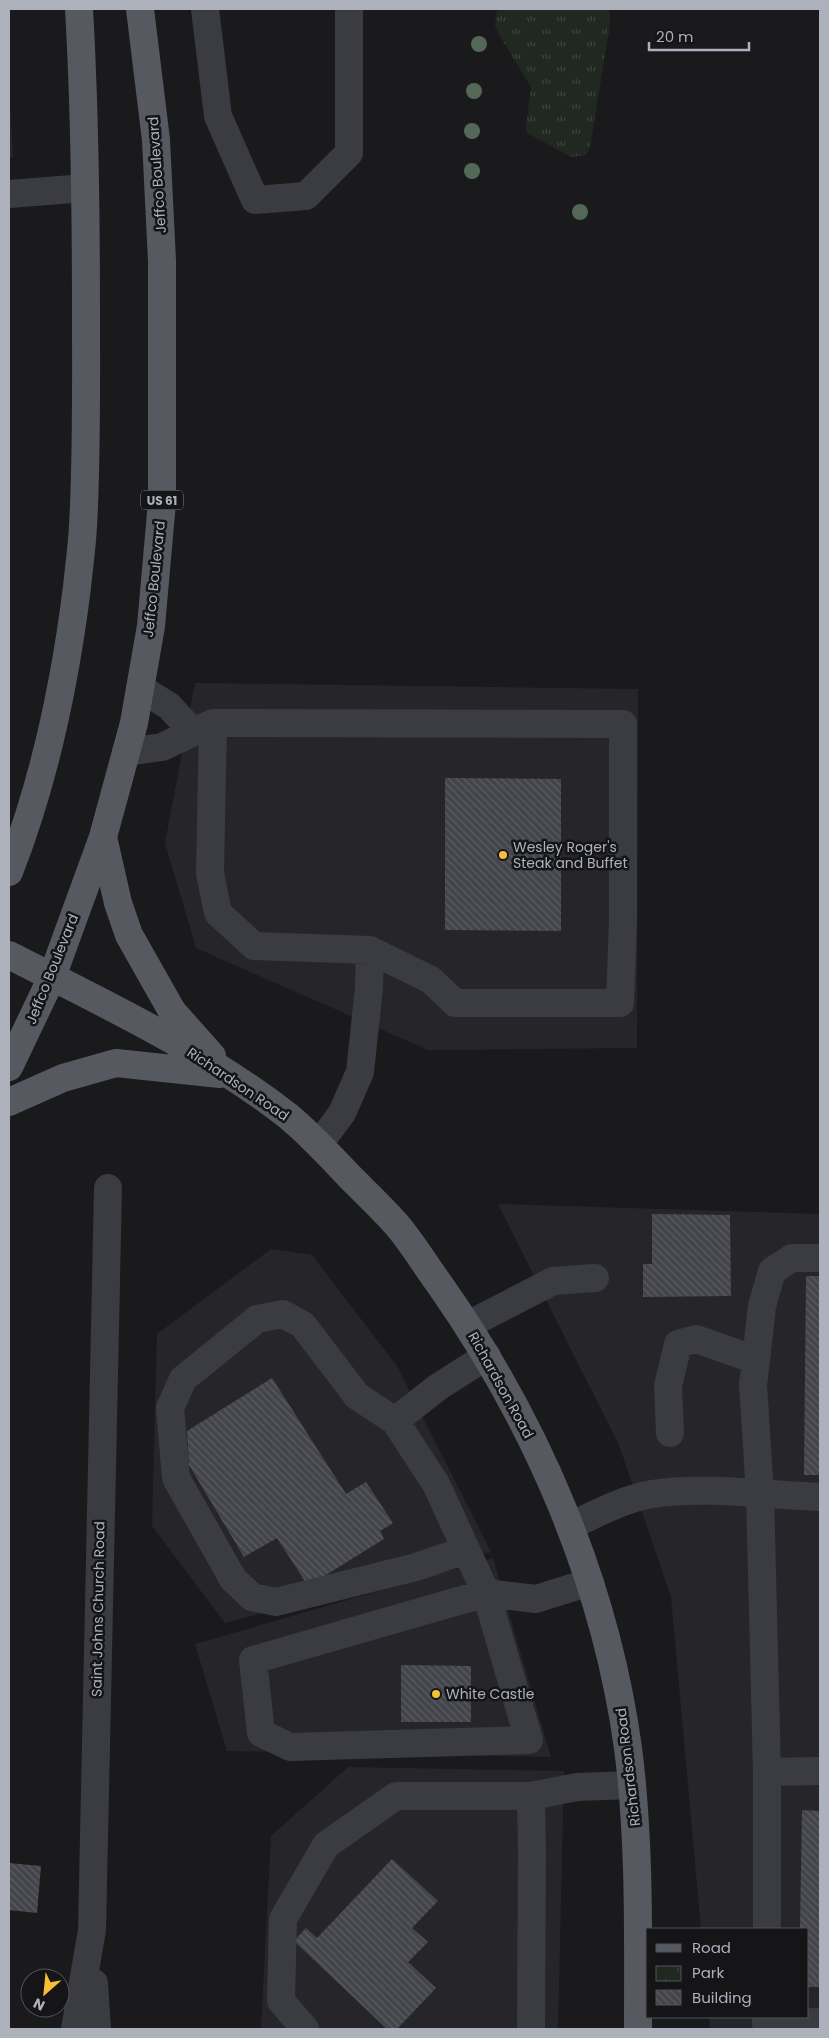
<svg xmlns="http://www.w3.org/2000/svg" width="829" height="2038" viewBox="0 0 829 2038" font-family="Poppins,sans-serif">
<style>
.built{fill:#26262a}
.park{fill:url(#park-tufts)}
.building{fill:url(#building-back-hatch)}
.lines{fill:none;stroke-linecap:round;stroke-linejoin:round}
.minor{stroke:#3b3c42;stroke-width:28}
.major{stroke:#575961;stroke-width:28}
.tree{fill:#546857}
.poi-dot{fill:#f7be37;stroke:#151518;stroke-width:2}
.labels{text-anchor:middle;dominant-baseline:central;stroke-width:5;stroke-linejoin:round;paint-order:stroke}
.shield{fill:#151518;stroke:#7f828b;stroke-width:1}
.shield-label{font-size:12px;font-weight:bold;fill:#acb1bc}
.street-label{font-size:14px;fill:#acb1bc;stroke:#151518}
.poi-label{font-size:14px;fill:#acb1bc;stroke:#151518;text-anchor:start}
</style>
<defs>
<pattern id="park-tufts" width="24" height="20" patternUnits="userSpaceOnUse" patternTransform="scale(1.25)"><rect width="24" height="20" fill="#202821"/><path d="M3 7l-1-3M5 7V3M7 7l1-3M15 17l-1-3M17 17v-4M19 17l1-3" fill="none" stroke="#3e453f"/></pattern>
<pattern id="building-back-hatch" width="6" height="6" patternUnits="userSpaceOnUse" patternTransform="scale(1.25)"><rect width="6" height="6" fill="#44454a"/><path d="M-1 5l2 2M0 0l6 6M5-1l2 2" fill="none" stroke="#5c5d62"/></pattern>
</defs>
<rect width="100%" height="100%" fill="#1a1a1d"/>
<path class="built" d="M9,82L13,157H9Z
M195,683L638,689L637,1048L428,1050L196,948L165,843Z
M498,1204L820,1214V2029H710L709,2017H808V1929H701L671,1597L619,1445Z
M271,1249L312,1255L397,1366L491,1552L225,1623L152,1526L157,1334Z
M493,1558L551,1757L227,1751L195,1644Z
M348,1767L564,1771L558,2029H261L271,1836Z"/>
<path class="park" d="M497,9H607L610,12V24L590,147L586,155L571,157L527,133L526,127L531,87L498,33L495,26Z"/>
<path class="building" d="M445,778L561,779V931L445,930Z
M652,1214L730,1215L731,1296L643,1297V1264H652Z
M806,1276H820V1475H804Z
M272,1378L346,1494L366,1482L393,1523L380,1531L384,1539L308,1586L277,1538L244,1557L189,1465L187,1431Z
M401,1665L471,1666V1722H401Z
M802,1810L820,1811V1987H808V1929H800Z
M392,1859L438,1901L412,1928L428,1942L408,1962L436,1988L397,2029H387L294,1941L306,1928L317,1938Z
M9,1863L41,1866L37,1913L9,1910Z"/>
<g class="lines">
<path class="minor" d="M205,9L218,116L255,200L306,196L349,153V9
M9,194L85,188
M140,688L169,706L193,732
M126,752L162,747L213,723L623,724V922L620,1003H455L431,980L370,950L254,946L218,913L210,873L213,723
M319,1144L342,1113L360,1072L369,988L370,950
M820,1258H792L772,1271L762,1306L756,1360L753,1384L760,1494L767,1772L820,1771
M468,1325L553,1281L595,1278
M395,1421L438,1387L487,1356
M670,1433L668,1386L678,1344L696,1339L756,1360
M570,1526C596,1514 623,1499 652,1494C703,1486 768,1495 820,1497
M466,1550L416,1567L276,1602L252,1597L233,1579L176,1478L170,1408L183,1379L257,1319L283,1314L303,1325L357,1396L395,1421L436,1484L486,1593L529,1740L290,1747L261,1733L253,1660L486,1593L536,1599L590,1582
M767,1929V1772
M94,1983L97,2029
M766,2017V2023L820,2022
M75,2029L92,1930L108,1188
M305,2029L281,2001L283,1919L326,1845L396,1796H531
M531,2029L532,1852L531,1796L577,1787L632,1785"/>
<path class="major" d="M103,837L118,903L129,935L172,1011L212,1056
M9,872C45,780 65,684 77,587C79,567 82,546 83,526C87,456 86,385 86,315C86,213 85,111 79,9
M9,955C103,1003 205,1051 288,1116C310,1134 330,1156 350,1177C366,1193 382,1208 397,1225C413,1244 426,1266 440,1285C536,1422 605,1581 628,1748C640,1841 638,1935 638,2029
M9,1067L52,977L103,837L134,723L151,626L162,502V261L156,140L140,9
M9,1102L63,1078L116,1063L220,1074"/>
</g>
<g class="tree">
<circle cx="479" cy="44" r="8"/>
<circle cx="474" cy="91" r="8"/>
<circle cx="472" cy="131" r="8"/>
<circle cx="472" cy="171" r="8"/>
<circle cx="580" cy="212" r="8"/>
</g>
<g class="poi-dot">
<circle cx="503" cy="855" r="5"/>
<circle cx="436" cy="1694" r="5"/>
</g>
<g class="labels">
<rect class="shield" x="141" y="490.5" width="42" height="19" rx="4"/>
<g class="shield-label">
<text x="162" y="500">US 61</text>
</g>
<g class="street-label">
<text transform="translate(157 175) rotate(-94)">Jeffco Boulevard</text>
<text transform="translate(154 579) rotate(-84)">Jeffco Boulevard</text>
<text transform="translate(52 969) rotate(-68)">Jeffco Boulevard</text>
<text transform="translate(238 1084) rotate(34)">Richardson Road</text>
<text transform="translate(501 1385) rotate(61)">Richardson Road</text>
<text transform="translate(98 1609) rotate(-89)">Saint Johns Church Road</text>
<text transform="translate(628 1767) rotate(-97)">Richardson Road</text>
</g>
<g class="poi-label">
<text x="513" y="847">Wesley Roger's<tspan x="513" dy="16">Steak and Buffet</tspan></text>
<text x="446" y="1694">White Castle</text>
</g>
</g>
<rect width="829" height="2038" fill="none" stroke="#acb1bc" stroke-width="20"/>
<rect x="646" y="1928" width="162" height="90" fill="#151518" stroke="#51535a"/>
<rect x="656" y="1944" width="25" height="8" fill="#575961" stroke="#51535a"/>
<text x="692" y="1953" font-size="15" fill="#acb1bc">Road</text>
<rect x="656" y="1966" width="25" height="15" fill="url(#park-tufts)" stroke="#51535a"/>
<text x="692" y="1978" font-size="15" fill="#acb1bc">Park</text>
<rect x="656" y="1990" width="25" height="15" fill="url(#building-back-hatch)" stroke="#51535a"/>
<text x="692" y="2003" font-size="15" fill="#acb1bc">Building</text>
<g transform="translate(45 1993) rotate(207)"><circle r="24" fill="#151518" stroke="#51535a"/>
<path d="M0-4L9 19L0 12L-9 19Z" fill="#f7be37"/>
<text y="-8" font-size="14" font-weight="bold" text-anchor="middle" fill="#acb1bc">N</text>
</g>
<path d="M649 42v8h100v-8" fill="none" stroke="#acb1bc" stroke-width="2.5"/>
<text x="656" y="42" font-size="15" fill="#acb1bc" stroke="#151518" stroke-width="4" paint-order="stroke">20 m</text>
</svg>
